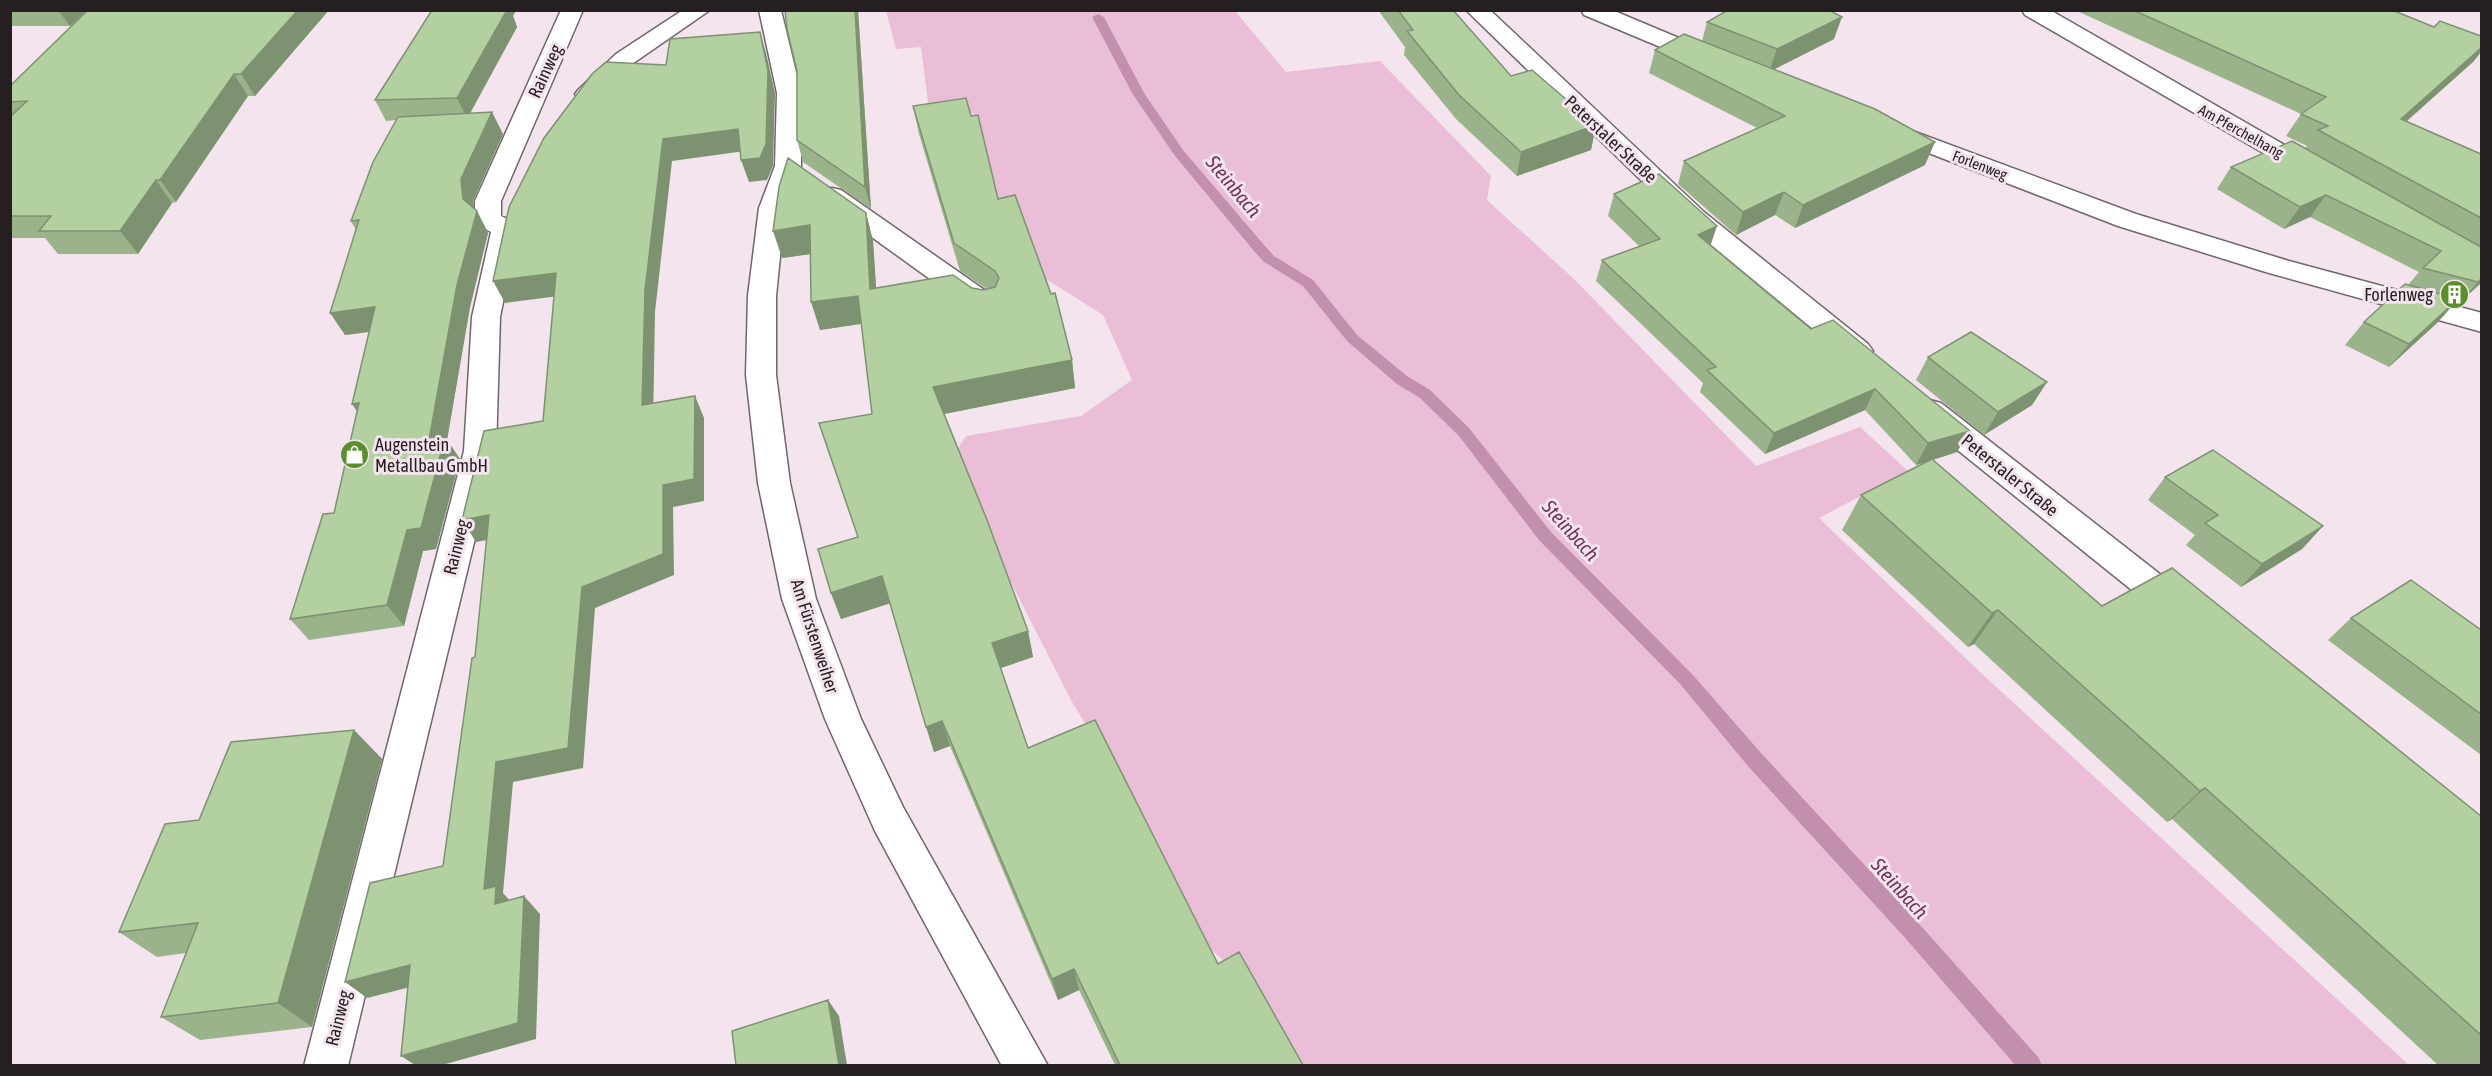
<svg xmlns="http://www.w3.org/2000/svg" width="2492" height="1076" viewBox="0 0 2492 1076" font-family="'Asap Condensed',sans-serif">
<style>
.green{fill:#ebbed8}
.lines{fill:none;stroke-linecap:round;stroke-linejoin:round}
.stream{fill:#c290ad;fill-rule:evenodd}
.minor-casing{stroke:#72656c;stroke-width:3}
.secondary-casing{stroke:#72656c;stroke-width:3}
.minor{fill:#fff;fill-rule:evenodd}
.secondary{fill:#fff;fill-rule:evenodd}
.wall{fill:#9ab38a}
.shaded-wall{fill:#7d9271}
.building{fill:#b3d0a1;stroke:#7d9271;stroke-width:1.5}
.labels{text-anchor:middle;dominant-baseline:central;stroke-width:6;stroke-linejoin:round;paint-order:stroke}
.far-street-label{font-size:15px;fill:#251f22;stroke:#f4e4ed}
.street-label{font-size:18px;fill:#251f22;stroke:#f4e4ed}
.poi-label{font-size:18px;fill:#251f22;stroke:#f4e4ed;text-anchor:end}
.water-label{font-size:20px;font-style:italic;fill:#72345c;stroke:#f4e4ed}
</style>
<rect width="100%" height="100%" fill="#f4e4ed"/>
<path class="green" d="M886,11H1235L1286,72L1380,61L1491,176L1487,200L1574,279L1756,466L1860,427L1908,471L1819,518L1980,672L2409,1065H1291L1240,974L1194,936L1099,746L1072,702L993,547L955,453L966,436L1081,416L1132,380L1103,315L1046,279L1022,216L980,221L983,142L974,113L930,119L921,47L896,49Z"/>
<g class="lines">
<path class="stream" d="M1098,14L1104,17L1144,93L1183,150L1264,245L1274,256L1313,280L1357,335L1407,376L1430,390L1469,428L1551,532L1693,675L1761,753L1921,926L2039,1058L2042,1066H2016L1907,940L1747,765L1681,685L1539,540L1459,436L1420,398L1397,384L1347,341L1303,286L1264,262L1254,251L1175,156L1132,93L1092,17Z"/>
<defs>
<path id="minor" d="M561,10H583L501,201V216L514,222L518,228L500,317L496,451L348,1066H304L464,451L472,317L491,232C475,224 475,218 475,201Z
M683,10H710L632,64L595,99H579L575,94L579,89L616,54Z
M759,10H781L801,93V166L785,208L776,296V375L790,483L816,599L861,719L903,807L1048,1066H1002L875,831L825,719L782,599L758,483L746,375L748,296L759,208L775,166L777,93Z
M1581,10H1612L1717,54L1721,59L1717,64H1701L1584,15Z
M2022,10H2050L2321,166L2325,171L2321,176L2312,179L2303,176L2025,15Z
M1891,123L2136,214L2289,261L2482,313V332L2269,273L2118,226L1882,135L1879,130L1882,125Z
M832,188L841,190L993,296L997,303L993,310L983,312L973,310L823,202L819,196L823,190Z"/>
<path id="secondary" d="M1466,10H1490L1704,212L1868,344L1873,351L1868,358L1858,361L1848,358L1686,224Z
M1930,400L1941,403L2193,600L2198,610L2193,620L2181,624L2169,620L1919,419L1915,411L1919,403Z"/>
</defs>
<use href="#minor" class="minor-casing"/>
<use href="#secondary" class="secondary-casing"/>
<use href="#minor" class="minor"/>
<use href="#secondary" class="secondary"/>
</g>
<path class="wall" d="M10,10H87L70,26H10Z
M88,10H329L255,96H248L176,202L172,203L138,254H58L45,238H10V86Z
M432,10H516L513,16L517,27L470,114L503,134L473,201L474,208L477,211L488,233L470,307L447,440L460,459L436,549L423,551L404,626L309,640L290,619L334,513L357,412L369,332L345,335L356,230L351,221L396,120L386,121L375,100Z
M858,10L871,209L803,162L797,140Z
M1378,10H1453L1511,76L1596,125L1591,150L1517,176L1456,119L1404,55L1405,47Z
M2075,10H2392L2474,61L2406,122L2481,154V283L2458,304L2455,303L2438,322L2389,367L2345,345L2364,322L2408,285L2419,272L2310,217L2284,229L2217,189L2231,167L2305,149L2307,146L2286,136L2301,114Z
M1707,22L1834,39L1774,69L1925,165L1795,228L1775,215L1736,235L1678,184L1684,161L1757,128L1649,73L1655,50L1702,41Z
M913,106L971,116L998,199L1072,360L1075,388L944,414L1028,631L1033,657L1000,668L1028,748L1218,964L1303,1065H1115L1079,990L1058,1000L950,746L934,752L890,603L841,619L831,593L858,537L872,414L861,324L820,330L810,254L782,258L866,213L873,241L876,288H972L983,290L987,289L960,271L919,134Z
M1614,194L1711,245L1957,452L1933,460L2102,606L2481,816V1065H2438L2172,819L2167,822L1974,644L1968,647L1842,530L1861,495L1929,461L1916,465L1865,410L1765,454L1700,392L1703,383L1596,281L1602,260L1639,246L1608,216Z
M1928,357L2047,382L2032,405L1984,435L1916,380Z
M2165,477L2323,526L2302,549L2241,587L2186,545L2195,535L2148,500Z
M2351,618L2481,630V755L2328,640Z
M354,730L382,759L312,1027L200,1040L161,1017L186,953L157,957L119,932L199,820Z"/>
<path class="shaded-wall" d="M58,10H87L70,26Z
M298,10H329L255,96L241,74Z
M499,10H516L513,16L517,27L467,118L457,98Z
M855,10H858L871,209L865,187Z
M1842,17L1834,39L1769,72L1777,49Z
M760,32L766,53L775,93L773,166L767,180L749,182L741,160Z
M2481,48V52L2474,61L2384,141L2401,119Z
M234,74L248,96L176,202L160,180Z
M492,112L503,134L473,201L475,219L477,211L488,233L470,307L447,440L460,459L436,549L423,551L404,626L387,605L429,440L463,199L461,179Z
M1596,125L1591,150L1517,176L1521,152Z
M738,129L745,151L672,161L655,312L653,427L642,405L645,290L663,139Z
M1935,142L1925,165L1795,228L1803,205Z
M156,180L172,203L138,254L120,231Z
M1784,192L1775,215L1736,235L1743,212Z
M2326,195L2310,217L2284,229L2300,207Z
M866,213L873,241L878,316L870,289Z
M810,225L819,253L782,258L773,231Z
M1717,226L1710,247L1698,235Z
M556,273L567,295L505,303L493,281Z
M2481,279V283L2458,304L2478,282Z
M858,296L866,323L820,330L811,302Z
M2458,299L2438,322L2389,367L2409,344Z
M375,307L389,329L345,335L330,313Z
M1072,360L1075,388L939,415L933,387Z
M2047,382L2032,405L1984,435L1998,412Z
M1875,389L1865,410L1765,454L1774,433Z
M695,396L704,418V501L673,507L674,575L595,608L583,768L513,782L503,893L513,904H495L484,889L496,762L582,587L663,485Z
M359,403L367,426L352,404Z
M1970,431L1957,452L1916,465L1928,443Z
M489,515L503,537L476,542L462,520Z
M2323,526L2302,549L2241,587L2262,564Z
M882,576L891,603L841,619L831,593Z
M1998,610L1974,644L1968,647L1992,613Z
M1028,631L1033,657L998,669L992,643Z
M942,721L950,746L934,752L926,727Z
M354,730L382,759L312,1027L278,1003Z
M2205,788L2172,819L2167,822L2200,791Z
M524,896L540,914L536,1039L442,1065H415L401,1056Z
M410,965L430,982L367,998L345,982Z
M1074,969L1079,990L1058,1000L1052,979Z
M828,1000L839,1016L847,1065H839Z"/>
<path class="building" d="M88,10H298L241,74H234L160,180H156L120,231H39L51,216H10V117L27,101L10,102V86Z
M432,10H507L457,98L375,100Z
M785,10H855L865,187L797,140V71L787,29Z
M1398,10H1453L1511,76L1532,70L1596,125L1521,152L1459,95L1407,31L1413,30Z
M1728,10H1829L1842,17L1777,49L1707,22Z
M2133,10H2392L2434,27L2440,21L2481,36V48L2401,119L2481,154V218L2318,130L2328,126L2301,114L2326,97Z
M760,32L768,71L766,144L760,158L741,160L738,129L663,139L645,290L642,405L695,396L694,479L663,485V554L582,587L568,748L496,762L484,889L496,886L495,904L524,896L518,1023L401,1056L410,965L345,982L370,883L443,866L472,658L475,657L489,515L462,520L484,431L543,421L556,273L493,281L509,207L544,138L592,74L606,62L666,65L670,39Z
M1684,34L1875,109L1935,142L1803,205L1784,192L1743,212L1684,161L1785,116L1655,50Z
M966,98L971,116L978,115L998,199L1015,195L1051,294L1055,293L1072,360L933,387L987,520L1028,631L992,643L1028,748L1095,720L1218,964L1239,952L1303,1065H1120L1074,969L1052,979L942,721L926,727L882,576L831,593L818,549L858,537L819,423L872,414L858,296L811,302L810,225L773,231L779,187L788,158L866,213L870,289L953,275L972,288L983,290L995,287L999,278L995,271L954,243L913,106Z
M492,112L461,179L463,199L477,211L457,285L429,440L445,437L421,528L407,530L387,605L290,619L323,514L334,513L359,403L352,404L375,307L330,313L359,220L351,221L373,162L398,117Z
M2292,141L2481,247V279L2478,282L2423,268L2441,251L2326,195L2300,207L2231,167Z
M1659,174L1717,226L1698,235L1811,329L1833,320L1970,431L1928,443L1875,389L1774,433L1707,370L1716,367L1602,260L1660,239L1614,194Z
M2405,284L2458,299L2409,344L2364,322Z
M1971,332L2047,382L1998,412L1928,357Z
M2213,450L2323,526L2262,564L2205,523L2218,515L2165,477Z
M1932,459L2102,606L2172,568L2481,816V1035L2205,788L2200,791L1998,610L1992,613L1861,495Z
M2411,580L2481,630V714L2351,618Z
M354,730L278,1003L161,1017L198,923L119,932L165,824L199,820L231,742Z
M828,1000L839,1065H736L732,1031Z"/>
<defs>
<symbol id="building-disc" viewBox="-11 -11 22 22"><circle r="9.5" fill="#59902b" stroke="#f4e4ed"/><path d="M-4-6H4V6H1V3H-1V6H-4ZM-2.5-4.3h1.7v1.8h-1.7ZM.8-4.3h1.7v1.8H.8ZM-2.5-1h1.7V.8h-1.7ZM.8-1h1.7V.8H.8Z" fill="#fff"/></symbol>
<symbol id="shop-disc" viewBox="-11 -11 22 22"><circle r="9.5" fill="#59902b" stroke="#f4e4ed"/><path d="M-5-2.5h2.3a2.7 3.5 0 0 1 5.4 0H5L5.5 6h-11ZM-1.5-2.5h3a1.5 2.3 0 0 0-3 0Z" fill="#fff"/></symbol>
</defs>
<g fill-rule="evenodd">
<use href="#building-disc" x="2438" y="278" width="33" height="33"/>
<use href="#shop-disc" x="338" y="438" width="33" height="33"/>
</g>
<g class="labels">
<g class="far-street-label">
<text transform="translate(2241 131) rotate(29)">Am Pferchelhang</text>
<text transform="translate(1980 165) rotate(21)">Forlenweg</text>
</g>
<g class="street-label">
<text transform="translate(545 71) rotate(-65)">Rainweg</text>
<text transform="translate(1611 139) rotate(43)">Peterstaler Straße</text>
<text transform="translate(2010 475) rotate(39)">Peterstaler Straße</text>
<text transform="translate(456 547) rotate(-76)">Rainweg</text>
<text transform="translate(815 636) rotate(72)">Am Fürstenweiher</text>
<text transform="translate(338 1018) rotate(-76)">Rainweg</text>
</g>
<g class="poi-label">
<text x="2433" y="294">Forlenweg</text>
<text x="375" y="444" text-anchor="start">Augenstein<tspan x="375" dy="21">Metallbau GmbH</tspan></text>
</g>
<g class="water-label">
<text transform="translate(1234 186) rotate(50)">Steinbach</text>
<text transform="translate(1571 530) rotate(48)">Steinbach</text>
<text transform="translate(1900 888) rotate(48)">Steinbach</text>
</g>
</g>
<rect width="2492" height="1076" fill="none" stroke="#251f22" stroke-width="24"/>
</svg>
